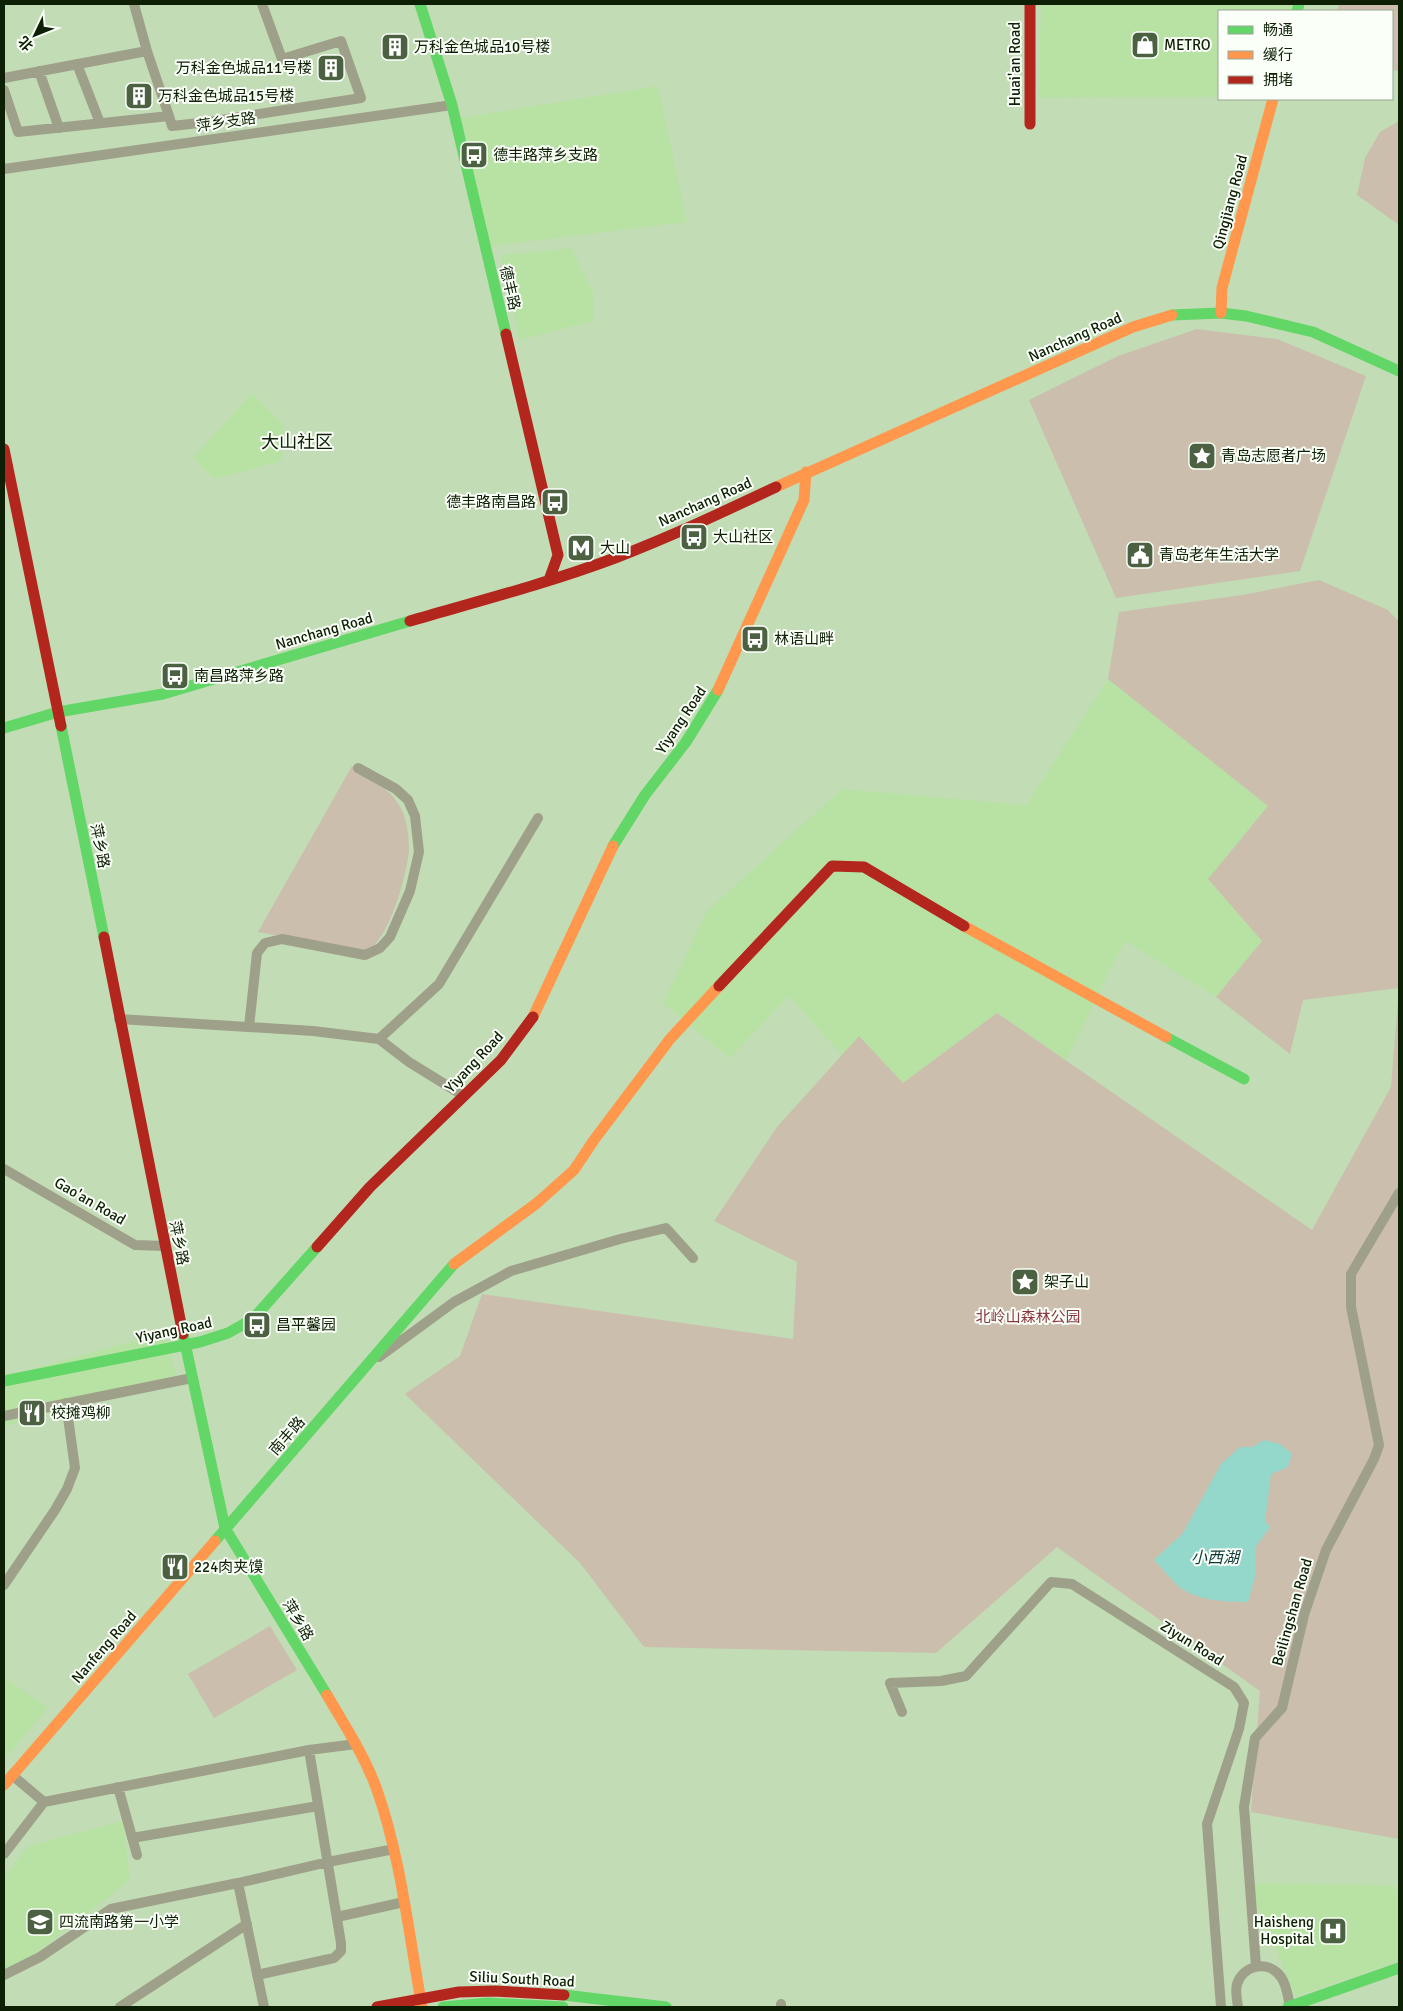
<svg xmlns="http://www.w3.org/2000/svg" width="1403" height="2011" viewBox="0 0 1403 2011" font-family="Signika,'Noto Sans SC',sans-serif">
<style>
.built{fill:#b8e1a4}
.green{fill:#cbbead}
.water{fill:#94d7cb}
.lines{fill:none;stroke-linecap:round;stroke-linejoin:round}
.street{stroke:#9fa08a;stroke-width:10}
.fast{stroke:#63d668;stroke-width:11}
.slow{stroke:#ff974d;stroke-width:11}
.jam{stroke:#b3261e;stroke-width:11}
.labels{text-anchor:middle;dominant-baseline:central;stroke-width:4;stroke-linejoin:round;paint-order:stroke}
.poi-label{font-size:15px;fill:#0d1f04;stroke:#fafff8;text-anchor:start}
.street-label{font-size:15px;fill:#0d1f04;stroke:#fafff8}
.park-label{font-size:15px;fill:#8a3741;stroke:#fafff8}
.water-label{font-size:16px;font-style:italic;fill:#0e3838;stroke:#fafff8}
.quarter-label{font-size:18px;fill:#0d1f04;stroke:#fafff8}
</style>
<rect width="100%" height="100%" fill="#c2dcb5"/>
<path class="built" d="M1041,4H1299L1297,11H1219V97L1039,98Z
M658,86L687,222L490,246L461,118Z
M572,248L593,292L594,321L519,340L501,255Z
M252,393L283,425L282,461L214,479L193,458Z
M1108,679L1268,806L1208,879L1262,941L1216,997L1125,941L1066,1060L997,1013L903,1083L859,1037L842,1055L789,996L730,1058L663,1003L707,911L842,789L1026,805Z
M165,1332L176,1375L4,1427V1377Z
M4,1677L48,1708L4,1760Z
M123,1821L130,1880L23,1963L7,1972L4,1969V1877L28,1846Z
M1247,1883L1394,1885L1399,1901V1961L1296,1996Z"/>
<path class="green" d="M1339,4H1399V71L1392,70V11H1337Z
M1399,121V225L1357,195L1365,158L1380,132Z
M1197,329L1277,339L1366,376L1300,571L1116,598L1029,400L1118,356Z
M1319,580L1388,610L1399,622V1839L1251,1812L1260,1691L1057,1547L936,1653L644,1647L580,1563L405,1394L460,1356L482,1294L793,1339L797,1262L714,1221L777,1127L859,1036L903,1083L997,1013L1312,1230L1391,1087L1399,988L1303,1000L1290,1054L1216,997L1262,941L1208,879L1268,806L1108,679L1119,612L1242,595Z
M352,766C368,777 389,788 399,805C407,817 409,836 409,850C407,874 391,931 373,946C370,949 366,950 362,951L258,932Z
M270,1626L297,1670L214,1718L188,1674Z"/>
<path class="water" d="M1264,1440L1280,1444L1292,1454L1288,1467L1271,1474L1265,1521L1270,1527L1255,1548V1577L1248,1602C1226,1602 1201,1601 1182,1589C1172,1582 1163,1569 1154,1560L1183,1533L1221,1464L1240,1447H1252Z"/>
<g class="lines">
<path class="street" d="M147,51L169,116
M77,64L100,123
M39,71L59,128
M4,78L147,51L134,4
M4,90L18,132L169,116L172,126L208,122L361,98L341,41L282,59L262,4
M4,169L452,105
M119,1019L313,1031L379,1039L409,1062L464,1096
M249,1027L257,953L265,943L282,939L365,955L380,948L390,937L410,891L419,852L415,816L408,800L396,789L358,768
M379,1039L439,984L538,818
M4,1169L135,1245L164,1246
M379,1357L454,1302L511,1271L620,1239L666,1228L693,1258
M4,1416L192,1378
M4,1585L55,1510L67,1489L75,1468L66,1403
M902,1712L890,1683L941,1681L966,1676L1051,1582L1072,1584L1234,1687L1244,1703L1239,1729L1207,1824L1221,2007
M12,1775L44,1802L309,1750L356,1744
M118,1787L137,1855
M132,1838L318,1806
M4,1854L44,1802
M238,1883L264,2007
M337,1917L404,1902
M1256,1966L1244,1807L1255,1738L1282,1708L1304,1615L1326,1550L1374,1459L1379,1445L1351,1307V1274L1399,1193
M4,1975L40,1957L111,1909L238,1883L328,1862L394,1849
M257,1975L334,1958L341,1951V1943L309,1750
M120,2007L247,1924
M781,2007V2004
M1238,2007C1237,2000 1235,1991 1237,1984C1244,1964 1269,1960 1281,1977C1287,1985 1288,1997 1290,2007"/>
<path class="fast" d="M420,4L452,105L506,334
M1297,11L1299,4
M1172,315L1221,313L1246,316L1313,332L1399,371
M61,726L104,937
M4,728L58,712L163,694L410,621
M613,846L645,795L686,742L718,690
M1166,1037L1244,1079
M183,1334L225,1528L327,1695
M4,1381L200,1342L228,1333L253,1319L317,1247
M215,1541L454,1264
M564,1995L666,2007
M443,2007L488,2003L563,2007
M1288,2007L1399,1968"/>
<path class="slow" d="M1221,313L1222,288L1273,99
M776,487L1133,327L1172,315
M718,690L804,500L806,472
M964,926L1166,1037
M533,1017L613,846
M454,1264L537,1203L574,1170L594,1140L670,1039L719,986
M327,1695C345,1726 365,1756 377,1790C401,1858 409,1936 422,2007
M4,1785L215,1541"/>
<path class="jam" d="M1030,4V124
M506,334L558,555L549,580
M4,449L61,726
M410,621C479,601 548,583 615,558C670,537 723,512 776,487
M104,937L183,1334
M719,986L832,866L864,867L964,926
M317,1247L370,1187L501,1060L533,1017
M377,2007L459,1992L495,1991L564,1995"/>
</g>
<defs>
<symbol id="shop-square" viewBox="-11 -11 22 22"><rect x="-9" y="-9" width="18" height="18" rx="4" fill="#4c6142" stroke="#fafff8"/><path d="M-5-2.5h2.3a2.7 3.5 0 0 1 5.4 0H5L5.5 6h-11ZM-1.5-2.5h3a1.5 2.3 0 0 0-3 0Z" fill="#fff"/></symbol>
<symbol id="building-square" viewBox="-11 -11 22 22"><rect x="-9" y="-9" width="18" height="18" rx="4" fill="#4c6142" stroke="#fafff8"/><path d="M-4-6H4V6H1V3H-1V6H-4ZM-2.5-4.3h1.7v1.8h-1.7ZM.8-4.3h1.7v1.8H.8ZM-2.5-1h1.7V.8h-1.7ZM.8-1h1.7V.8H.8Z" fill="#fff"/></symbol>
<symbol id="bus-square" viewBox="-11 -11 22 22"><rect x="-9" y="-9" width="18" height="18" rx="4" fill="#4c6142" stroke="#fafff8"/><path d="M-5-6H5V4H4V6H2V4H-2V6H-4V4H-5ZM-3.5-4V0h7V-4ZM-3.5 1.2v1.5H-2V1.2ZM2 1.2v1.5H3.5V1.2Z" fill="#fff"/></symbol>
<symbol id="sight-square" viewBox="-11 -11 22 22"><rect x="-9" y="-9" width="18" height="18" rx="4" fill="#4c6142" stroke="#fafff8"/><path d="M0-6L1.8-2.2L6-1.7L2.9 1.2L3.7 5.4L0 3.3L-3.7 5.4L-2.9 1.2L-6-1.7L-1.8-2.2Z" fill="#fff"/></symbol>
<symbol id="metro-square" viewBox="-11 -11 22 22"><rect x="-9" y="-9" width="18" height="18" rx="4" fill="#4c6142" stroke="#fafff8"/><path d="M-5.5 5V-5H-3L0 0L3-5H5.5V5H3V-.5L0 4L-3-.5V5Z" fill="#fff"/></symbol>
<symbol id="civic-square" viewBox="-11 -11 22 22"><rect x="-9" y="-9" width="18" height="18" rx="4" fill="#4c6142" stroke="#fafff8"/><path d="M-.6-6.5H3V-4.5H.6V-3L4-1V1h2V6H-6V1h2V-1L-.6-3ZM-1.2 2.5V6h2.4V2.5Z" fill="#fff"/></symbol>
<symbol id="restaurant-square" viewBox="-11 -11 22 22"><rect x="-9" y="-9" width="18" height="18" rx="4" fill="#4c6142" stroke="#fafff8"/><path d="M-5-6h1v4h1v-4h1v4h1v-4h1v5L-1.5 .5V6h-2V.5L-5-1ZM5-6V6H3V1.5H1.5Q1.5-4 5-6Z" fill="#fff"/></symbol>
<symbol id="school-square" viewBox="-11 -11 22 22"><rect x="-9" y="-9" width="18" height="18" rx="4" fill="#4c6142" stroke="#fafff8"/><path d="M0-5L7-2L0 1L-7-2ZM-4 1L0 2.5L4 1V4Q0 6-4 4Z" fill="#fff"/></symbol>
<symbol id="hospital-square" viewBox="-11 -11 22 22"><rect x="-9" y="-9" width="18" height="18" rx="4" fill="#4c6142" stroke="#fafff8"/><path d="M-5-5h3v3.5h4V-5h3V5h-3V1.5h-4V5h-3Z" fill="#fff"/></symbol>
</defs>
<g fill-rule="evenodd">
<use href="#shop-square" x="1129" y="29" width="32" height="32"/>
<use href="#building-square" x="379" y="31" width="32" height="32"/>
<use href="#building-square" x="315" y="52" width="32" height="32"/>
<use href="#building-square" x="123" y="80" width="32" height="32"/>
<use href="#bus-square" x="458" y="139" width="32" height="32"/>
<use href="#sight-square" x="1186" y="440" width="32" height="32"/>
<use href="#bus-square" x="539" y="486" width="32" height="32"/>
<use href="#bus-square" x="678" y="521" width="32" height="32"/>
<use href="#metro-square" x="565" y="532" width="32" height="32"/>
<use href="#civic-square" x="1124" y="539" width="32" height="32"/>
<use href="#bus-square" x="739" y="623" width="32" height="32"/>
<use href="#bus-square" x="159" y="660" width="32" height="32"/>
<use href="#sight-square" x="1009" y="1266" width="32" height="32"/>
<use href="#bus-square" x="241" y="1309" width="32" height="32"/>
<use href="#restaurant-square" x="16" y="1397" width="32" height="32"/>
<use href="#restaurant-square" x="159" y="1551" width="32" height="32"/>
<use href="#school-square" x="24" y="1906" width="32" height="32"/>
<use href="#hospital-square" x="1317" y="1915" width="32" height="32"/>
</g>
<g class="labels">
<g class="poi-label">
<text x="1164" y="45">METRO</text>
<text x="414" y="47">万科金色城品10号楼</text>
<text x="312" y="68" text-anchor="end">万科金色城品11号楼</text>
<text x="158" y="96">万科金色城品15号楼</text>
<text x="493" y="155">德丰路萍乡支路</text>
<text x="1221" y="456">青岛志愿者广场</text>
<text x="536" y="502" text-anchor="end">德丰路南昌路</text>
<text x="713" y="537">大山社区</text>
<text x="600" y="548">大山</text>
<text x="1159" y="555">青岛老年生活大学</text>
<text x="774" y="639">林语山畔</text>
<text x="194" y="676">南昌路萍乡路</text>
<text x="1044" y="1282">架子山</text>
<text x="276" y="1325">昌平馨园</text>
<text x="51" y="1413">校摊鸡柳</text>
<text x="194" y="1567">224肉夹馍</text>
<text x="59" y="1922">四流南路第一小学</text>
<text x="1314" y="1922" text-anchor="end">Haisheng<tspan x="1314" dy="17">Hospital</tspan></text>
</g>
<g class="street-label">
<text transform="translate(1015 64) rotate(-90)">Huai'an Road</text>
<text transform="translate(226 122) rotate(-8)">萍乡支路</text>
<text transform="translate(1230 202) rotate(-75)">Qingjiang Road</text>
<text transform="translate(510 288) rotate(77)">德丰路</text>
<text transform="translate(1075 337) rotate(-24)">Nanchang Road</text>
<text transform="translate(705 502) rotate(-24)">Nanchang Road</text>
<text transform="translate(324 631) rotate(-16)">Nanchang Road</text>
<text transform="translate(681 720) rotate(-56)">Yiyang Road</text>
<text transform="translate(100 846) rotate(79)">萍乡路</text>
<text transform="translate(474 1062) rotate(-47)">Yiyang Road</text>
<text transform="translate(90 1201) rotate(30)">Gao'an Road</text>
<text transform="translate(179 1243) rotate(79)">萍乡路</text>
<text transform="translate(174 1330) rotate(-12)">Yiyang Road</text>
<text transform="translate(287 1436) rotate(-49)">南丰路</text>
<text transform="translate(1292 1612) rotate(-74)">Beilingshan Road</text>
<text transform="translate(298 1620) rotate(59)">萍乡路</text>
<text transform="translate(1192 1643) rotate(32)">Ziyun Road</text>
<text transform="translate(104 1647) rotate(-49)">Nanfeng Road</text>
<text transform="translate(522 1979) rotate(3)">Siliu South Road</text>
</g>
<g class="park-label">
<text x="1028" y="1317">北岭山森林公园</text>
</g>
<g class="water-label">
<text x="1215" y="1558">小西湖</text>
</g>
<g class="quarter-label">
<text x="297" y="442">大山社区</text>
</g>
</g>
<rect width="1403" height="2011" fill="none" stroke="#0d1f04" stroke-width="10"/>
<rect x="1218" y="10" width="175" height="90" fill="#fafff8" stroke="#9ba596"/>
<rect x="1228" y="26" width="25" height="8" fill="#63d668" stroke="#9ba596"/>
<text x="1263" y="35" font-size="15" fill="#0d1f04">畅通</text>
<rect x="1228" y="51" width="25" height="8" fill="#ff974d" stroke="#9ba596"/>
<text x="1263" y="60" font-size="15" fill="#0d1f04">缓行</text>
<rect x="1228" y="76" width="25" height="8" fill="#b3261e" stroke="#9ba596"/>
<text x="1263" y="85" font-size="15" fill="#0d1f04">拥堵</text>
<g transform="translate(35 35) rotate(227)" stroke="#fafff8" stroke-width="4" paint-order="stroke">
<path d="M0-4L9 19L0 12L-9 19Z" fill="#0d1f04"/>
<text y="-8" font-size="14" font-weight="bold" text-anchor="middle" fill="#0d1f04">北</text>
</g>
</svg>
